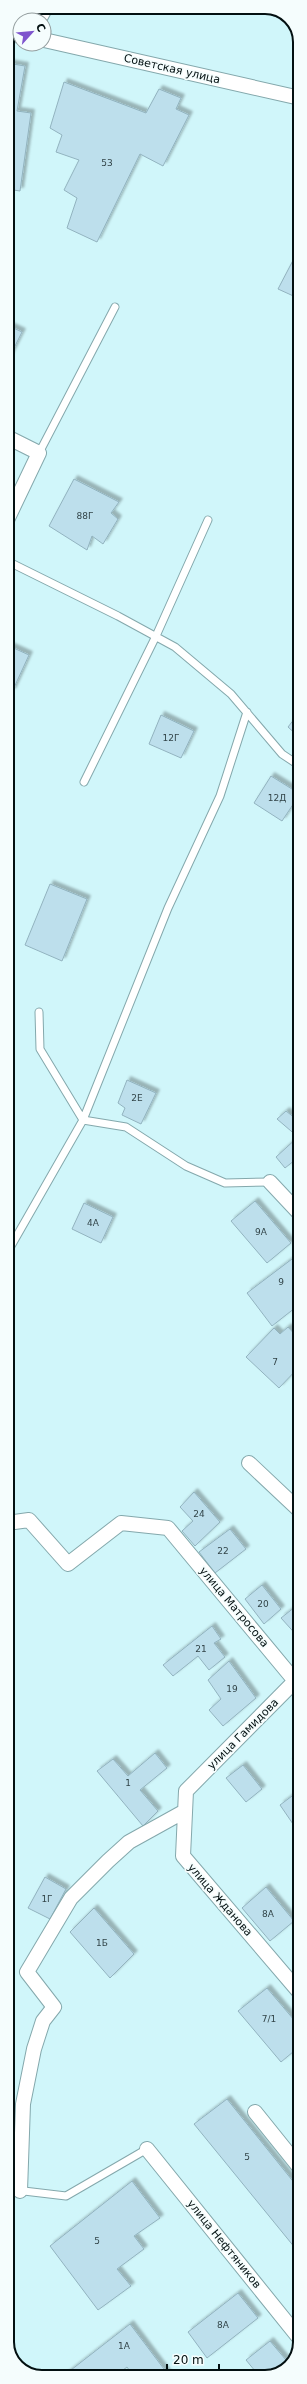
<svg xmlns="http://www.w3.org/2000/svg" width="307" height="2384" viewBox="0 0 307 2384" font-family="'DejaVu Sans',sans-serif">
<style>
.building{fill:#bddfec;stroke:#92b3bf;filter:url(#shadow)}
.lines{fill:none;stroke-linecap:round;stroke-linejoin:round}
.lane-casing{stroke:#84a8ac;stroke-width:9}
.street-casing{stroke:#84a8ac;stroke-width:16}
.lane{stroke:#fff;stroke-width:7}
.street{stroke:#fff;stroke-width:14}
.labels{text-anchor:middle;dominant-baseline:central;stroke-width:3.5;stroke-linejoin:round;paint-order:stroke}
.number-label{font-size:9px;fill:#324448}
.street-label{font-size:11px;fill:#031011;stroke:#f5fdfd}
.rim{fill:none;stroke:#031011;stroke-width:2}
</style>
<defs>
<filter id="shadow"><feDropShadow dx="3.5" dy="-3.5" stdDeviation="1" flood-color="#0004"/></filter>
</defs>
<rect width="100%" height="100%" fill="#d0f6fa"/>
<path class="building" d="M268,7H269L287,16L284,19L264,13Z
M7,63L25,66L17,111L31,113L20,191L7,189Z
M64,82L146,113L159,89L181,98L176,109L189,115L163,166L140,154L97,242L67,228L77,198L64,190L79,160L56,152L62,135L50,128Z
M300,247V299L278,289Z
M7,325L22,332L7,362Z
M74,479L119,502L111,513L118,519L103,544L92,536L87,550L49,526Z
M7,645L29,655L12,692L7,688Z
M299,713H300V738L288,727Z
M161,715L194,731L181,758L149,744Z
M271,776L300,794L282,821L254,803Z
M50,884L87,899L62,961L25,945Z
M127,1080L156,1093L141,1124L122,1115L125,1108L118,1103Z
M286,1111L300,1122V1167L295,1160L285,1168L276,1157L298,1137L277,1119Z
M255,1201L291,1243L267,1263L231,1221Z
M84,1203L113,1217L101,1243L72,1229Z
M292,1259L300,1270V1304L272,1326L247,1293Z
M288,1327L300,1340V1366L279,1388L246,1357L274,1328L280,1334Z
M194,1492L220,1522L195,1546L182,1531L193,1521L180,1507Z
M230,1529L246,1549L215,1573L199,1552Z
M262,1585L281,1609L264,1624L245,1599Z
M300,1603V1639L281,1618Z
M212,1626L221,1639L214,1643L225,1657L209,1670L198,1656L173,1676L163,1665Z
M229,1661L256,1698L223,1726L209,1710L221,1699L208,1680Z
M300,1752V1768L292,1758Z
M155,1753L167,1768L140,1790L158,1811L143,1826L97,1771L113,1759L128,1776Z
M243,1765L262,1789L246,1802L226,1778Z
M300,1790V1819L293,1824L280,1805Z
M45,1877L66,1889L50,1919L28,1908Z
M266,1887L294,1921L270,1941L242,1908Z
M94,1908L134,1954L110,1978L70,1932Z
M267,1988L300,2027V2046L281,2062L238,2011Z
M227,2099L300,2190V2254L194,2124Z
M132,2181L160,2218L134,2236L144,2249L117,2269L131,2286L98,2310L50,2246Z
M238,2293L258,2318L207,2358L188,2332Z
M130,2324L170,2377H134L127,2367L114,2377H62Z
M270,2341L286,2360L297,2351L291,2365L268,2377H260L246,2360Z"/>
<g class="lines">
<defs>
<path id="lane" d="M39,453L115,307
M7,561L118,616L175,647L231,694L282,754L300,766
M84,782L156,636L208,520
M39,1012L40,1049L83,1120L126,1127L186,1166L225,1183L270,1182
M7,1253L83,1120L168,908L220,796L247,712
M7,2189L66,2196L147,2149"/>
<path id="street" d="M39,20L46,7
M10,34L20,36
M44,40L300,98
M7,437L39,453L7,520
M270,1182L300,1214
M249,1463L300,1511
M7,1523L29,1520L68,1564L121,1523L168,1528L300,1687
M300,1676L186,1791L183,1856L300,1993
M255,2112L300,2168
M147,2149L300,2339
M20,2191L23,2104L34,2049L43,2021L54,2007L27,1972L71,1898L108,1861L129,1842L185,1811"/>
</defs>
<use href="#lane" class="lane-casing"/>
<use href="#street" class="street-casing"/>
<use href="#lane" class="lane"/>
<use href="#street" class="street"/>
</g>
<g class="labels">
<g class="number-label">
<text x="107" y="163">53</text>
<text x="85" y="516">88Г</text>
<text x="171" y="738">12Г</text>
<text x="277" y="798">12Д</text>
<text x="137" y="1098">2Е</text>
<text x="93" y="1223">4А</text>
<text x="261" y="1232">9А</text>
<text x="281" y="1282">9</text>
<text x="275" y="1362">7</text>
<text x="199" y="1514">24</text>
<text x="223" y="1551">22</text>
<text x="263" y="1604">20</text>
<text x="201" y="1649">21</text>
<text x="232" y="1689">19</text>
<text x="128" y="1783">1</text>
<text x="47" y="1899">1Г</text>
<text x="268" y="1914">8А</text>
<text x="102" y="1943">1Б</text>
<text x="269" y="2019">7/1</text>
<text x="247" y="2157">5</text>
<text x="97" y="2241">5</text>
<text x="223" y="2325">8А</text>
<text x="124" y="2346">1А</text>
</g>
<g class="street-label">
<text transform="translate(172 69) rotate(13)">Советская улица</text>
<text transform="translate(234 1607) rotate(50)">улица Матросова</text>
<text transform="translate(243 1734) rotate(-45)">улица Гамидова</text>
<text transform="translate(220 1900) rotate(49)">улица Жданова</text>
<text transform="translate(224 2244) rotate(51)">улица Нефтяников</text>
</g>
</g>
<path d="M0 0H307V2384H0ZM42 14H265A28 28 0 0 1 293 42V2342A28 28 0 0 1 265 2370H42A28 28 0 0 1 14 2342V42A28 28 0 0 1 42 14Z" fill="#f5fdfd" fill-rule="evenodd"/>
<path class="rim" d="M42 14H265A28 28 0 0 1 293 42V2342A28 28 0 0 1 265 2370H42A28 28 0 0 1 14 2342V42A28 28 0 0 1 42 14Z"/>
<g transform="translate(32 32) rotate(63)"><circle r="19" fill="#f5fdfd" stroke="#949e9f"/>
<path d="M0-3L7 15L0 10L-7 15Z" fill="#7e54cd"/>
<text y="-6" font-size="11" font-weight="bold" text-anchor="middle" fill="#031011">С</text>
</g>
<path d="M167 2364v6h52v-6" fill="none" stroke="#031011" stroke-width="2"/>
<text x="173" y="2364" font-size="12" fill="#031011" stroke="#f5fdfd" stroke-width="3" paint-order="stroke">20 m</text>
</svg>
